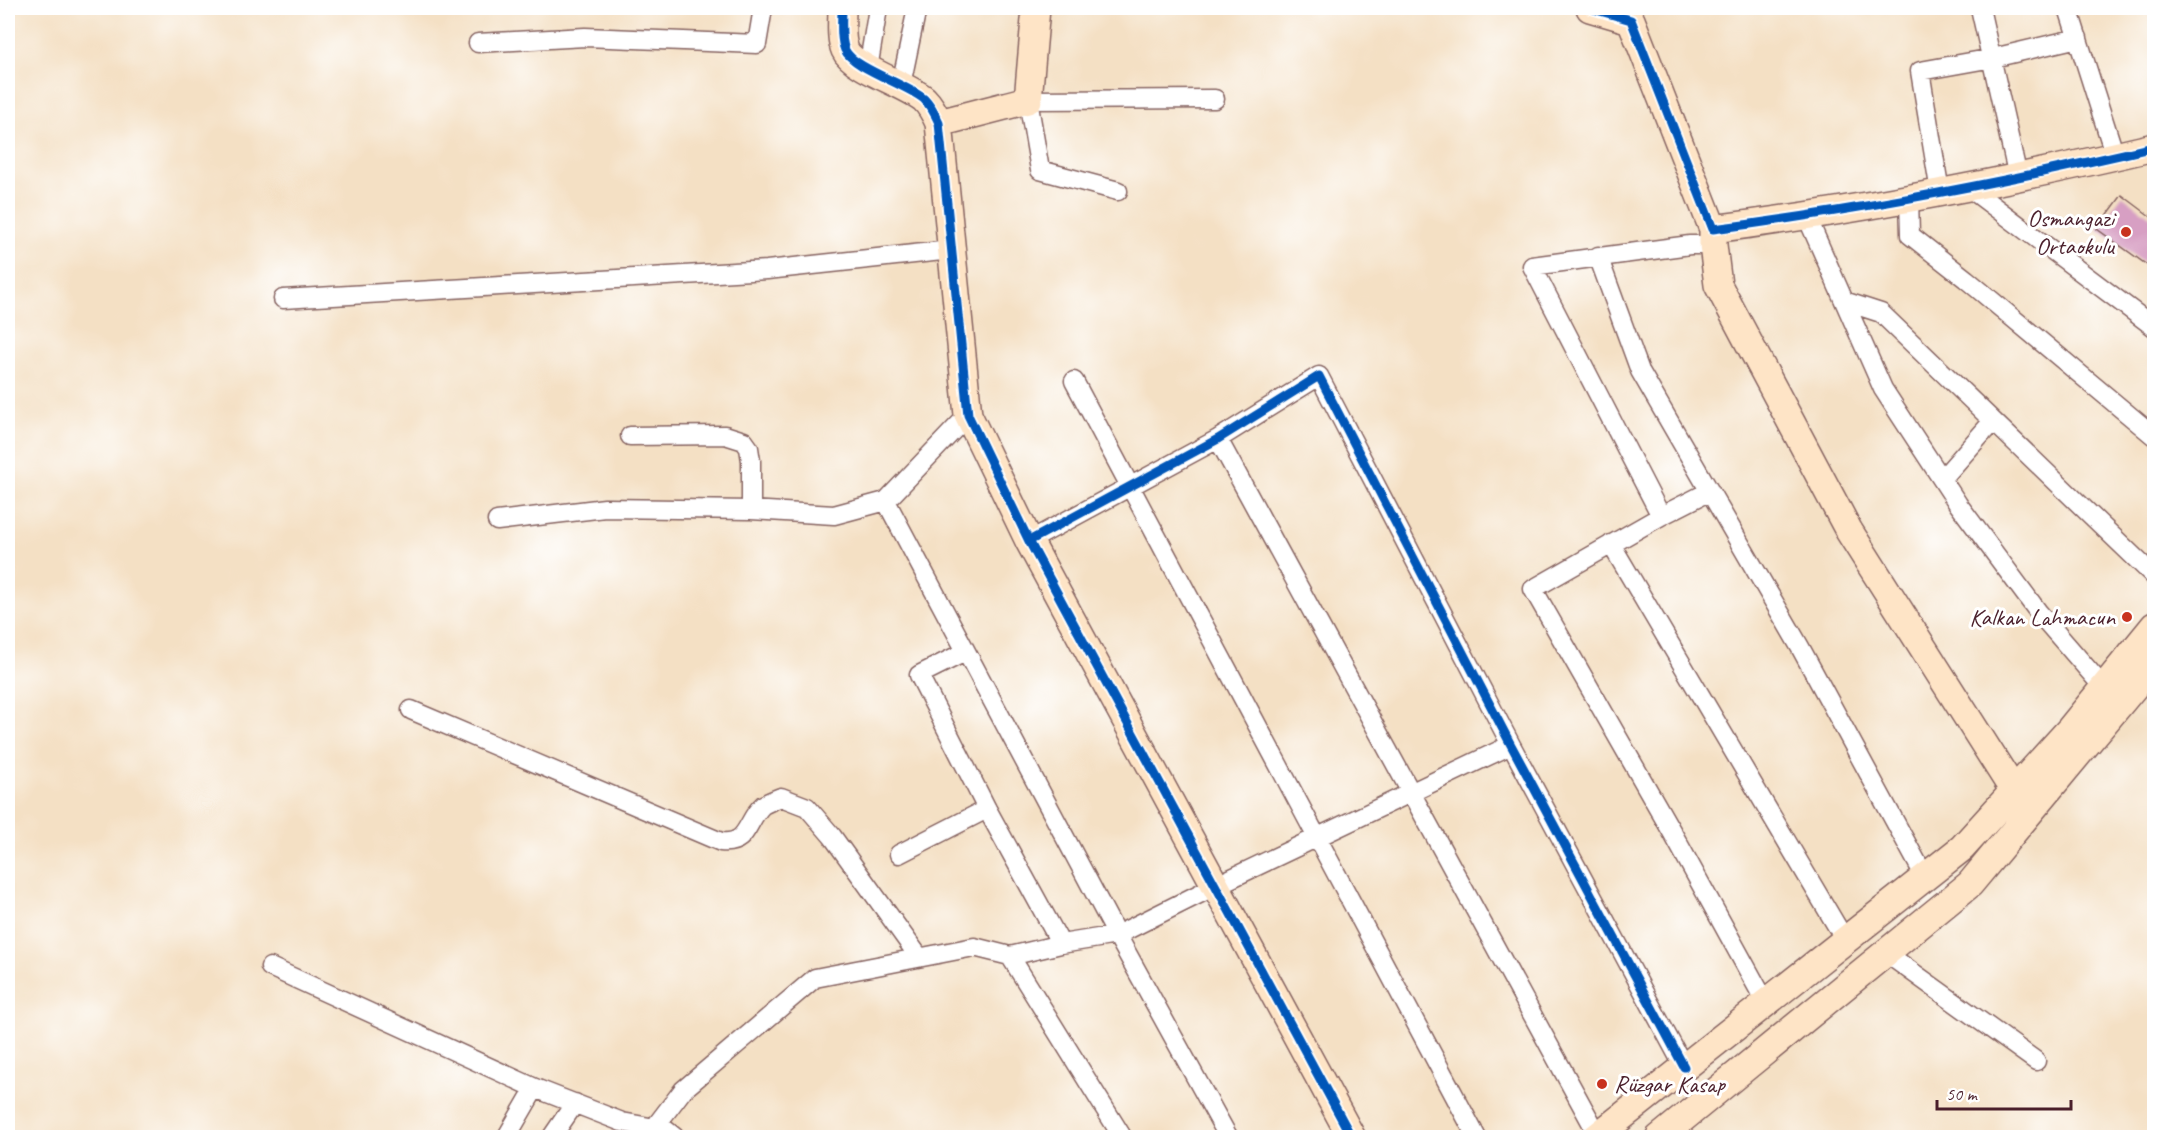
<svg xmlns="http://www.w3.org/2000/svg" width="2162" height="1145" viewBox="0 0 2162 1145" font-family="Caveat,sans-serif">
<style>
.building{fill:#d79fc3}
.lines{fill:none;stroke-linecap:round;stroke-linejoin:round}
.street-casing{stroke:#866361;stroke-width:21}
.secondary-casing{stroke:#866361;stroke-width:30}
.street{stroke:#fff;stroke-width:18}
.secondary{stroke:#fee4c6;stroke-width:27}
.cycleway-casing{stroke:#fff;stroke-width:13}
.cycleway{stroke:#0057b8;stroke-width:9}
.poi-dot{fill:#c8321e;stroke:#fff;stroke-width:2}
.labels{text-anchor:middle;dominant-baseline:central;stroke-width:6;stroke-linejoin:round;paint-order:stroke}
.poi-label{font-size:24px;fill:#4a1f2b;stroke:#fff;text-anchor:end}
</style>
<rect width="100%" height="100%" fill="#fff"/>
<filter id="ink" filterUnits="userSpaceOnUse"><feTurbulence type="fractalNoise" baseFrequency=".0167" numOctaves="2"/><feDisplacementMap in="SourceGraphic" scale="12" xChannelSelector="R" yChannelSelector="G"/><feConvolveMatrix kernelMatrix="1 2 1 2 8 2 1 2 1" color-interpolation-filters="sRGB"/></filter>
<filter id="wash" filterUnits="userSpaceOnUse"><feTurbulence type="fractalNoise" baseFrequency=".008" numOctaves="4" result="noise"/><feDisplacementMap in="SourceGraphic" scale="24" xChannelSelector="R" yChannelSelector="G"/><feGaussianBlur stdDeviation="1.35" result="paint"/><feColorMatrix in="noise" values="0 0 0 0 0 0 0 0 0 0 0 0 0 0 0 0 0 1.4 0 .05"/><feComposite in="paint" operator="in"/></filter>
<g filter="url(#wash)">
<rect width="100%" height="100%" fill="#f4e0c4"/>
<g id="blocks">
<path class="building" d="M2122,195L2154,219V270L2097,229Z"/>
</g>
</g>
<g filter="url(#ink)">
<use href="#blocks" fill-opacity="0" stroke="#866361" stroke-width="1.5"/>
<g class="lines">
<defs>
<path id="street" d="M1980,8L2018,177
M2068,8L2115,156
M478,43L585,37L757,44L763,8
M868,69L878,8
M901,85L917,8
M1968,187L2154,327
M1118,191L1040,170L1028,100L1215,99
M1940,192L1920,71L1993,58L2078,38
M1909,198L1910,235L1966,279L2154,436
M1807,217L1883,389L1958,504L2039,613L2104,688
M1598,256L1640,371L1800,647L1925,877
M283,299L767,270L951,250
M1844,301L1881,313L2154,576
M1074,381L1477,1138
M968,415L886,501L1117,935L1229,1138
M630,436L725,435L744,441L749,448L751,461V510
M1218,439L1598,1135
M1942,479L1993,421
M1710,491L1661,516L1533,589L1672,832L1766,1003
M1661,516L1532,266L1690,245H1713
M497,521L605,508L751,510L834,515L886,501
M1029,541L1218,439L1319,376L1511,745L1684,1067
M1611,544L1845,940
M965,652L919,675L987,809L1061,944
M411,710L721,842C749,845 746,820 763,805C768,802 776,799 781,797L807,807L832,836L919,957
M899,854L987,809
M1886,953L2036,1061
M1010,956L1123,1138
M270,967L535,1088L622,1122L666,1130L676,1138
M654,1128L683,1090L815,978L974,947L1010,956L1061,944L1117,935L1215,886L1511,745
M506,1138L535,1088
M551,1138L575,1103"/>
<path id="secondary" d="M842,8C842,21 840,38 845,50C853,68 906,84 924,99C931,106 935,114 939,123L968,415L1029,541L1352,1138
M1590,8L1631,20L1713,229C1862,210 2009,181 2154,147
M939,123L1028,100L1036,8
M1713,229V245L1718,285L1849,531L2014,791
M1595,1138L1962,848L2070,729L2154,626
M1659,1138L1970,884L2154,663"/>
</defs>
<use href="#street" class="street-casing"/>
<use href="#secondary" class="secondary-casing"/>
<use href="#street" class="street"/>
<use href="#secondary" class="secondary"/>
<defs>
<path id="cycleway" d="M842,8C842,21 840,38 845,50C853,68 906,84 924,99C931,106 935,114 939,123L968,415L1029,541L1352,1138
M1590,8L1631,20L1713,229C1862,210 2009,181 2154,147
M1029,541L1218,439L1319,376L1511,745L1684,1067"/>
</defs>
<use href="#cycleway" class="cycleway-casing"/>
<use href="#cycleway" class="cycleway"/>
</g>
</g>
<g class="poi-dot">
<circle cx="2126" cy="232" r="6"/>
<circle cx="2127" cy="617" r="6"/>
<circle cx="1602" cy="1084" r="6"/>
</g>
<g class="labels">
<g class="poi-label">
<text x="2114" y="218">Osmangazi<tspan x="2114" dy="28">Ortaokulu</tspan></text>
<text x="2115" y="617">Kalkan Lahmacun</text>
<text x="1614" y="1084" text-anchor="start">Rüzgar Kasap</text>
</g>
</g>
<rect width="2162" height="1145" fill="none" stroke="#fff" stroke-width="30"/>
<path d="M1937 1100v9h134v-9" fill="none" stroke="#4a1f2b" stroke-width="3"/>
<text x="1946" y="1100" font-size="18" fill="#4a1f2b" stroke="#ffffff" stroke-width="4.5" paint-order="stroke">50 m</text>
</svg>
